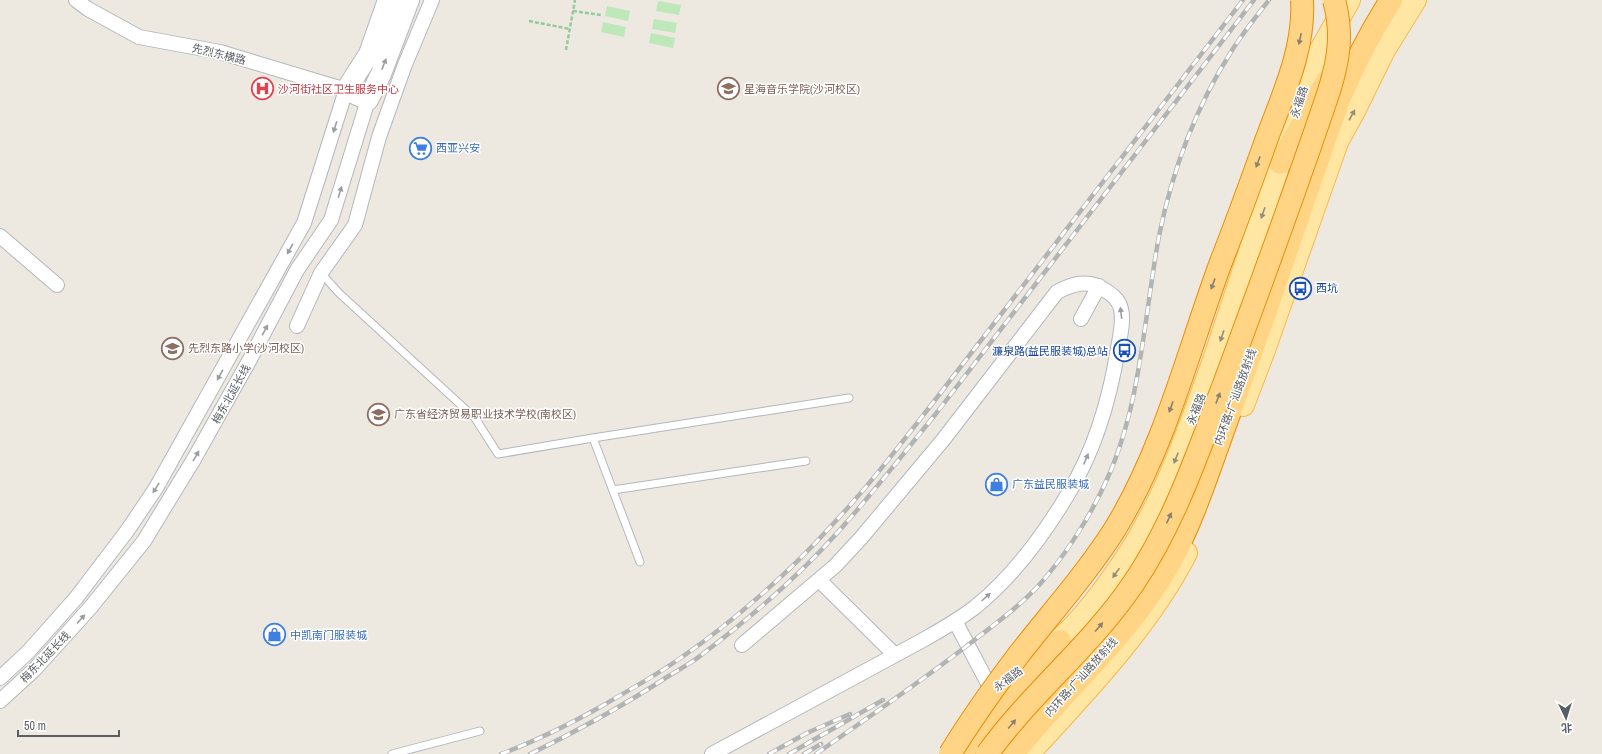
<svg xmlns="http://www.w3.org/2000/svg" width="1602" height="754" viewBox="0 0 1602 754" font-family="'Archivo Narrow','Noto Sans SC',sans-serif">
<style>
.grass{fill:#bee7ba}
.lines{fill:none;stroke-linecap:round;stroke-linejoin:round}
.lane-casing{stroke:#b3b7bc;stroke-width:9}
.street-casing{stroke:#b3b7bc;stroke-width:16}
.secondary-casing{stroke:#b4b9be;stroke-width:22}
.primary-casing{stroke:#fab84c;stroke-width:24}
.highway-casing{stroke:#ed8c00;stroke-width:24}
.path{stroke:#94ca9e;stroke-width:2.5;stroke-dasharray:4 2;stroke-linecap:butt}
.lane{stroke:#fff;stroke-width:7}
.street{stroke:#fff;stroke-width:14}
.secondary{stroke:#fff;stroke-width:20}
.primary{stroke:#ffe7a3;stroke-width:22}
.highway{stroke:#ffd485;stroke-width:22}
.rail-casing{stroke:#b2b3b3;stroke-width:4.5}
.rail{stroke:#fff;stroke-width:3;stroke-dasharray:9;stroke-linecap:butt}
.highway-bridge-casing{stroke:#ed8c00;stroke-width:24;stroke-linecap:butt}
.highway-bridge{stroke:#ffd485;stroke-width:22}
.oneway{fill:#8b816c}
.oneway2{fill:#9b9ea1}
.oneway3{fill:#938e79}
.labels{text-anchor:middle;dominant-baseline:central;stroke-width:3;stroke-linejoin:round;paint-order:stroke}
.street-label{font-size:11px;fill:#595e62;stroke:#fff}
.health-label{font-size:11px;fill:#be3a42;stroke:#fff;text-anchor:start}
.education-label{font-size:11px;fill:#785e54;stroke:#fff;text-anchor:start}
.shop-label{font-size:11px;fill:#366cbe;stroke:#fff;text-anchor:start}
.transit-label{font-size:11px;fill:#164399;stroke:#fff;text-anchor:start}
</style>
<rect width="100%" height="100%" fill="#ede9e0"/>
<path class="grass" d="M658,1L681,5L679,15L656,11Z
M607,6L630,11L628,21L605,16Z
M654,19L677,23L675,33L652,29Z
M603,22L626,27L624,37L601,32Z
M651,33L675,38L673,48L649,43Z"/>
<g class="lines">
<defs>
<path id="lane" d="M321,273L339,293L475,418L498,454L593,438L640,562
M593,438L849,398
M613,490L806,461
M392,754L480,731"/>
<path id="street" d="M0,236L57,285
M1081,319L1099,286
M297,326L321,273L355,225L379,137L404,67L432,0
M819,580L895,655
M955,621L992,691
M0,678L28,652L76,598L127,531L156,488L304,223L346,90L220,52L139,37L88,9L76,0
M0,701L35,669L90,608L144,541L194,459L249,361L297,270L331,220L368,100
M712,754L923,640C941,630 958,620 974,608C1013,577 1043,536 1068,494C1095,450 1110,398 1118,348C1120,336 1124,321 1121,309C1119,299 1111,294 1103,289C1088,279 1072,284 1057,292L943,440L861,538L835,566L742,645"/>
<path id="secondary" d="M388,0L369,54L346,90L368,100L381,74L409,0"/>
<path id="primary" d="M1243,405L1264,350L1337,142L1355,109L1384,50L1415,0
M1044,652C1067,636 1084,616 1101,594C1118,571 1134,548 1147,523C1175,473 1194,414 1214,360L1307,79L1318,55L1349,0
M1028,754C1084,693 1148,627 1186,553"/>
<path id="highway" d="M1280,163L1327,81
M961,754L1024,678L1060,641
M1013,754C1063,691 1125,639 1167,568C1192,524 1210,466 1228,417C1266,313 1301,207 1338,102C1353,66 1370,33 1391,0"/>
</defs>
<use href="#lane" class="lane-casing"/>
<use href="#street" class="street-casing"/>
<use href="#secondary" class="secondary-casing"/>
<use href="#primary" class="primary-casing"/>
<use href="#highway" class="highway-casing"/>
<path class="path" d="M573,11L601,15
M529,21L570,29
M566,50L575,0"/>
<use href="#lane" class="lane"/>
<use href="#street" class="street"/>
<use href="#secondary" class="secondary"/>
<use href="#primary" class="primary"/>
<use href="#highway" class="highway"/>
<defs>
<path id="rail" d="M501,754C536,741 570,724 602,706C629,690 657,675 682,657C734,621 790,572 832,525C868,487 900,445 932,404L1243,0
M530,754C577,731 623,706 667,677C678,670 690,664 700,656C749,619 797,578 838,532C873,493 905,452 938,411L1254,0
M769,754L807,733L850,714
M789,754L883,700
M804,754L821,744
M816,754C870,716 925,679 977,638C999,621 1022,604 1040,584C1063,558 1086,523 1101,492C1141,413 1143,322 1159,236C1172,172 1196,107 1231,52C1242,34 1256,17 1269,0"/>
</defs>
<use href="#rail" class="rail-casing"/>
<use href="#rail" class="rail"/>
<defs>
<path id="highway-bridge" d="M950,754C971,719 995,686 1020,653C1052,612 1087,573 1115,529C1165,447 1188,351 1221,262C1237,221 1252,180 1267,138C1283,95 1305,48 1302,0
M987,754C1031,693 1091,646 1133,584C1174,524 1198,452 1224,384C1260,287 1296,189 1329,91C1339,59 1343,33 1334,0"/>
</defs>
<use href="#highway-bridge" class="highway-bridge-casing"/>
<use href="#highway-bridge" class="highway-bridge"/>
</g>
<defs><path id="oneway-solid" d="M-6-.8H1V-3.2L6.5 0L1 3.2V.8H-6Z"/></defs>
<g class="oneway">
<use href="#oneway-solid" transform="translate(1300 39) rotate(102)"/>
<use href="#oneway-solid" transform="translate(1258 162) rotate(110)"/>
<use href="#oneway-solid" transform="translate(1213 284) rotate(110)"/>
<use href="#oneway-solid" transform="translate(1218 398) rotate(-69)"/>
<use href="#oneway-solid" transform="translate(1171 407) rotate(110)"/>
<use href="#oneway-solid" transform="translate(1169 518) rotate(-65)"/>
<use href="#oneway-solid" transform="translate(1099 627) rotate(-49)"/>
<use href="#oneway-solid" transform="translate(1012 724) rotate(-50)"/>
</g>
<g class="oneway2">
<use href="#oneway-solid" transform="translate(384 64) rotate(-69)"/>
<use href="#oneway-solid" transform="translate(335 127) rotate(108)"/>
<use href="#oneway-solid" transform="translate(340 192) rotate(-73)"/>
<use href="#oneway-solid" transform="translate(290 249) rotate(119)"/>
<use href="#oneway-solid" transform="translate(1121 313) rotate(-97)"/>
<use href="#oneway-solid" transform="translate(265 330) rotate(-62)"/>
<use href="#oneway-solid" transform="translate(220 375) rotate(119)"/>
<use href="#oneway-solid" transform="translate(196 456) rotate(-60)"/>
<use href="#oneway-solid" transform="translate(1086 459) rotate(-67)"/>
<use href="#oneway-solid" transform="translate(156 488) rotate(122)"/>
<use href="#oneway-solid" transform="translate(986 597) rotate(-42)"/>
<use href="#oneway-solid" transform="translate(81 619) rotate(-48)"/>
</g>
<g class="oneway3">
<use href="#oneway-solid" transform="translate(1352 115) rotate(-61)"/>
<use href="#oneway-solid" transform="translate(1263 213) rotate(109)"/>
<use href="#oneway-solid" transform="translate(1222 336) rotate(109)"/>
<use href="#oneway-solid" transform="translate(1176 458) rotate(112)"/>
<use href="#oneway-solid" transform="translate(1116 573) rotate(125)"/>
</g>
<defs>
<symbol id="hospital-ring" viewBox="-11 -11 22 22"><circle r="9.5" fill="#fff" stroke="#e0444e" stroke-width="1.5"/><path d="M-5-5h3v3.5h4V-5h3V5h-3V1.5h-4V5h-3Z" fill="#e0444e"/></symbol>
<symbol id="university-ring" viewBox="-11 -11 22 22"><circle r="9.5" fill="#fff" stroke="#8d6e63" stroke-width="1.5"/><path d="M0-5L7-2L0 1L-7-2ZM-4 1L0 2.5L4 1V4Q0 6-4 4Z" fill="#8d6e63"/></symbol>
<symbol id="supermarket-ring" viewBox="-11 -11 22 22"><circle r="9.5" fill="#fff" stroke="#3f7fe0" stroke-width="1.5"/><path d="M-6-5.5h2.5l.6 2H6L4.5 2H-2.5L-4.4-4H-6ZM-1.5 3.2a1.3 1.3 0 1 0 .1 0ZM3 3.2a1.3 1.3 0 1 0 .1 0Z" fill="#3f7fe0"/></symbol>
<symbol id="bus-ring" viewBox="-11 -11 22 22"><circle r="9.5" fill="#fff" stroke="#1a4fb4" stroke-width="1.5"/><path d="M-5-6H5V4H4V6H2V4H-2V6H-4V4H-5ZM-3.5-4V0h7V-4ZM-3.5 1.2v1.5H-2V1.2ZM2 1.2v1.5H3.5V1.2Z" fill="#1a4fb4"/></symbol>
<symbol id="school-ring" viewBox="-11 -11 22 22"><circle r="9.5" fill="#fff" stroke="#8d6e63" stroke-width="1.5"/><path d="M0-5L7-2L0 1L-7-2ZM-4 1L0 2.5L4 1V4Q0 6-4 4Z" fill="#8d6e63"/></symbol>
<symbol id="shop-ring" viewBox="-11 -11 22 22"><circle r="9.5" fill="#fff" stroke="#3f7fe0" stroke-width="1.5"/><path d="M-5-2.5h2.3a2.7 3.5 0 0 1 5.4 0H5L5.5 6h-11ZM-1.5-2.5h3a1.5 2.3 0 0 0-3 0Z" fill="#3f7fe0"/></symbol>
</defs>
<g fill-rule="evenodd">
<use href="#hospital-ring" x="250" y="76" width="25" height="25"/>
<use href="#university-ring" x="716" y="76" width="25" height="25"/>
<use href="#supermarket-ring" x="408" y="136" width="25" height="25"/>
<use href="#bus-ring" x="1288" y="276" width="25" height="25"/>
<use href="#school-ring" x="160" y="336" width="25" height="25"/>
<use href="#bus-ring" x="1112" y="338" width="25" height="25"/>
<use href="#school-ring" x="366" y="402" width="25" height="25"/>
<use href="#shop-ring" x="984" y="472" width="25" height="25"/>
<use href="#shop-ring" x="262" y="622" width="25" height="25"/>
</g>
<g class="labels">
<g class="street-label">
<text transform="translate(219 54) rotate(14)">先烈东横路</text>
<text transform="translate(1299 102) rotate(-72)">永福路</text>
<text transform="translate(231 394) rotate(-61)">梅东北延长线</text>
<text transform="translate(1235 397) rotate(-70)">内环路-广汕路放射线</text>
<text transform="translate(1196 409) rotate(-69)">永福路</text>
<text transform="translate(45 657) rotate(-46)">梅东北延长线</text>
<text transform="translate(1081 677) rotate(-48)">内环路-广汕路放射线</text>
<text transform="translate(1008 679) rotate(-37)">永福路</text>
</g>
<g class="health-label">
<text x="278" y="89">沙河街社区卫生服务中心</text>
</g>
<g class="education-label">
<text x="744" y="89">星海音乐学院(沙河校区)</text>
<text x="188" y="348">先烈东路小学(沙河校区)</text>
<text x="394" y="414">广东省经济贸易职业技术学校(南校区)</text>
</g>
<g class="shop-label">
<text x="436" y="148">西亚兴安</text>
<text x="1012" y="484">广东益民服装城</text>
<text x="290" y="635">中凯南门服装城</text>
</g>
<g class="transit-label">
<text x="1316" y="288">西坑</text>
<text x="1108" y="351" text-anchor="end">濂泉路(益民服装城)总站</text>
</g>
</g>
<g transform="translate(1566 718) rotate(176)" stroke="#ffffff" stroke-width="3" paint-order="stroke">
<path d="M0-3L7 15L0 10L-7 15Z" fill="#595e62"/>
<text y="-6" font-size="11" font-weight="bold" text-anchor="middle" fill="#595e62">北</text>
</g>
<path d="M18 730v6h101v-6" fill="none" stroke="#595e62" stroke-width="2"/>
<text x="24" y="730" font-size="12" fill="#595e62" stroke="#ffffff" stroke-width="3" paint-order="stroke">50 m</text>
</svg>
